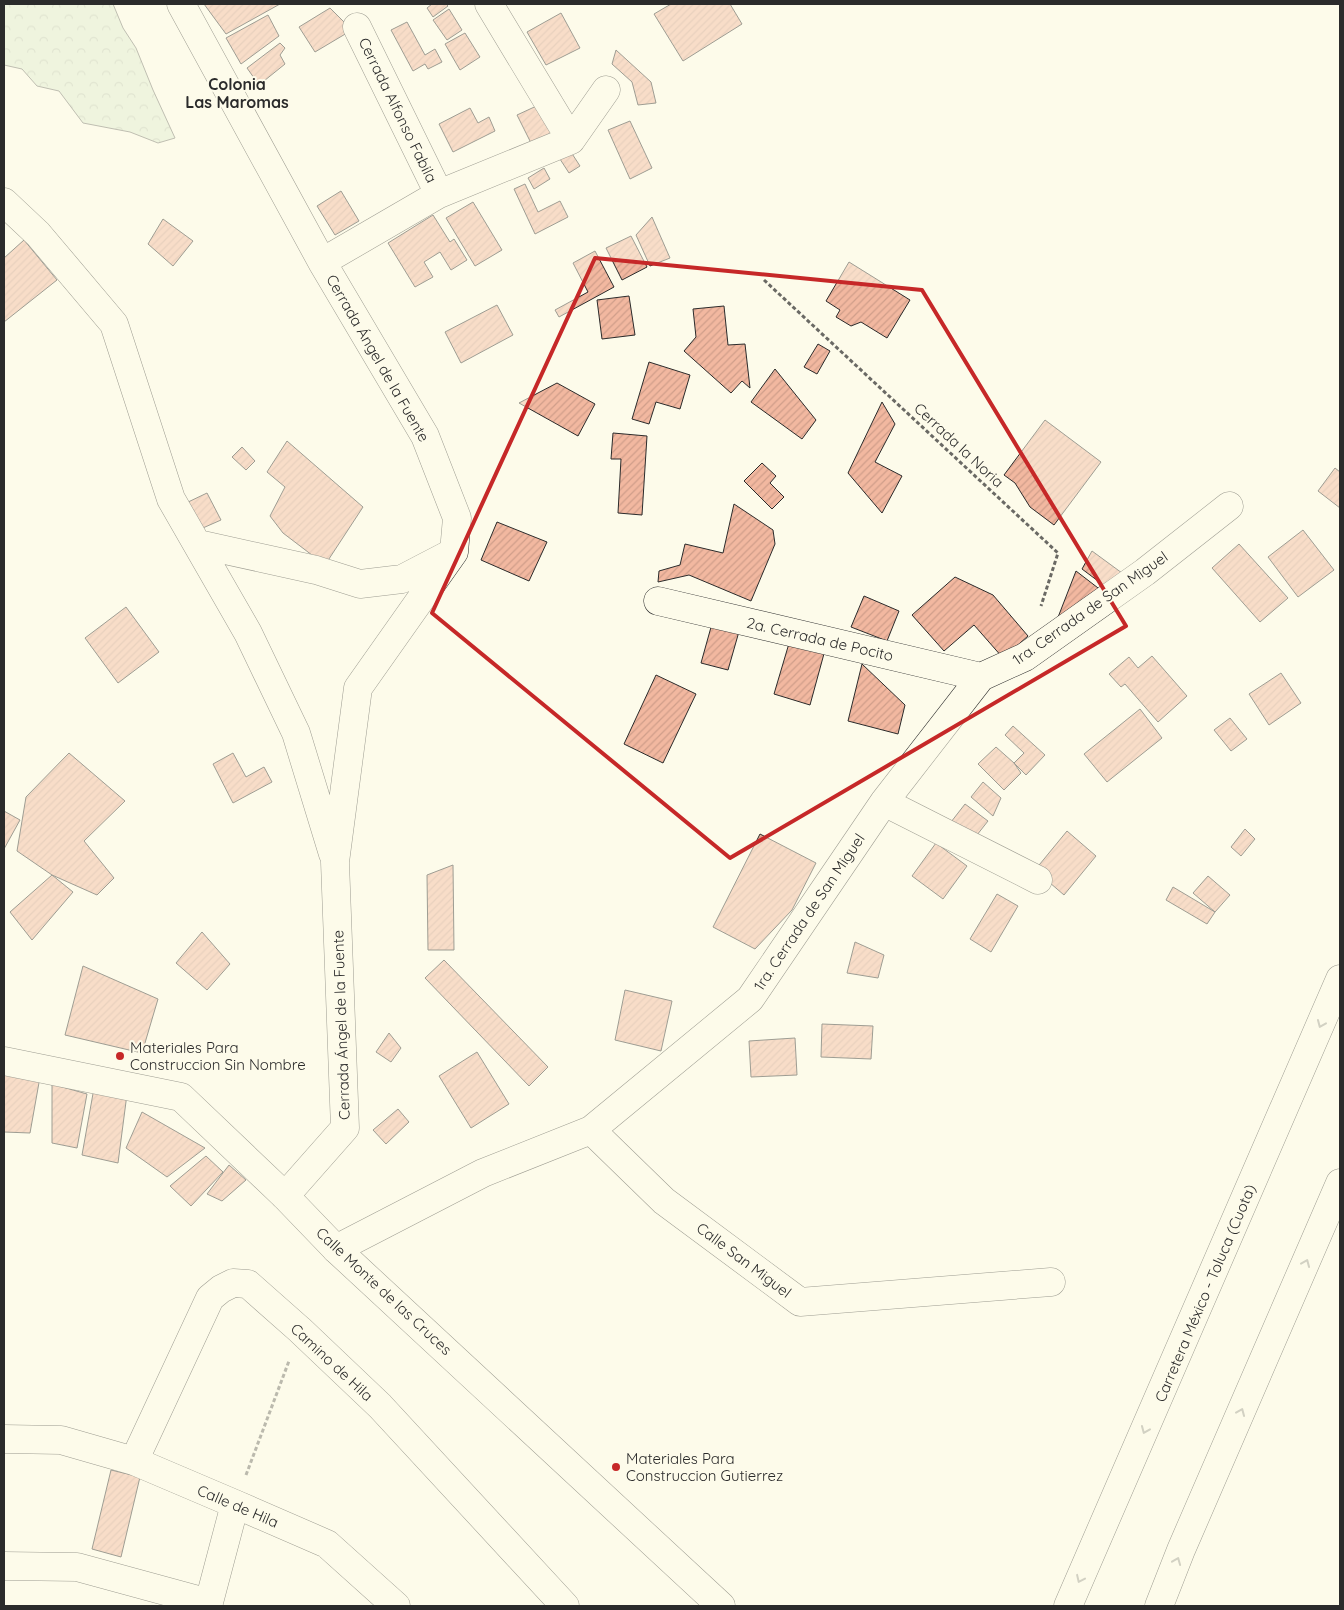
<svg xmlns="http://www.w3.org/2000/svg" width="1344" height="1610" viewBox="0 0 1344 1610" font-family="Quicksand,sans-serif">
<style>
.forest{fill:url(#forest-crowns);stroke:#74746e}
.building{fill:url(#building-hatch);stroke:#2b2b2b}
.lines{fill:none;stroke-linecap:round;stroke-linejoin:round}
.minor-casing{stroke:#2b2b2b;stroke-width:29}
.tertiary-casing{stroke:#2b2b2b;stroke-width:29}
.motorway-casing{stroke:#2b2b2b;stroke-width:29}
.path{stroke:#6a6964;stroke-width:3;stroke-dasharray:4 2.5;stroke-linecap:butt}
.minor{stroke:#fdfbea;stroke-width:28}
.tertiary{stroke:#fdfbea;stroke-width:28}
.motorway{stroke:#fdfbea;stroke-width:28}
.oneway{stroke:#9e9d94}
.marked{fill:none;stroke:#c62828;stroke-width:4;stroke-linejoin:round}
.poi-dot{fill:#c62828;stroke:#fdfbea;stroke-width:2}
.labels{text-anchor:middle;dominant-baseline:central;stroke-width:4;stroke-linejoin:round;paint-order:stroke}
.street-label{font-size:15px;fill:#2b2b2b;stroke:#fdfbea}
.poi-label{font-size:15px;fill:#2b2b2b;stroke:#fdfbea;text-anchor:start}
.neighbourhood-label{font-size:16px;font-weight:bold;fill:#2b2b2b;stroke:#fdfbea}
</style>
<defs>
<pattern id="forest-crowns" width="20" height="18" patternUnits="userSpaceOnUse" patternTransform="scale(1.25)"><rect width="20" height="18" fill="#deebd1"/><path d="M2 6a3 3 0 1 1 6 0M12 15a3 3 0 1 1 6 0" fill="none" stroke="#bfcab4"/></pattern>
<pattern id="building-hatch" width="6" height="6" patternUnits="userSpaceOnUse" patternTransform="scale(1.25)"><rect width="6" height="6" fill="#f2b8a0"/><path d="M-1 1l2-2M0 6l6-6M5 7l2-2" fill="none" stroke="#d09e8a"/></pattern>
</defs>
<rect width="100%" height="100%" fill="#fdfbea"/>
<path class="forest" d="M4,4H113L123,28L136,48L153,90L175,138L158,143L130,132L83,123L59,91L37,86L22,69L4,65Z"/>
<path class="building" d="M204,4H280L226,34Z
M432,4H446L448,6L433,17L427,8Z
M671,4H730L742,24L683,61L654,14Z
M330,8L352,30L315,52L299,27Z
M449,9L462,30L447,40L433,20Z
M561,13L580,48L546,65L527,32Z
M268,15L279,36L241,64L226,38Z
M407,22L425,55L435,49L442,62L428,69L425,64L413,71L391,30Z
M465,33L480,57L460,70L445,44Z
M280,43L285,48L280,55L285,64L259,85L247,68Z
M616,50L651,82L656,103L638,105L632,82L612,64Z
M543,103L559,134L531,143L517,115Z
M470,108L478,123L489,117L495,131L453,152L439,124Z
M630,121L652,168L630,179L608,130Z
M569,149L580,166L569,173L558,156Z
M544,168L550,179L534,189L528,178Z
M525,184L538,212L560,201L568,217L535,234L514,189Z
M341,191L359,221L335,235L317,206Z
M473,202L502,250L475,266L446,218Z
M433,215L450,242L454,239L467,260L451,270L440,252L424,262L433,277L415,287L388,243Z
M652,217L670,258L650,266L636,235Z
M163,219L193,241L173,266L148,244Z
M631,236L647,267L622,280L606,248Z
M24,240L57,280L4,322V258Z
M595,251L614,287L559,317L555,310L588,292L573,263Z
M849,262L910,300L887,338L861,322L851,326L836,317L840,310L826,301Z
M629,296L635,335L602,339L597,300Z
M497,305L513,335L461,363L445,332Z
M724,306L728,345L745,344L750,388L742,381L731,393L684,351L696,337L693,309Z
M818,344L830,351L817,374L804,367Z
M649,362L690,375L680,409L656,402L649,424L632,419Z
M775,369L816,420L802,439L751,402Z
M557,383L595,404L578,436L519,403Z
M882,402L895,424L875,462L902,476L882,513L848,473Z
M1045,420L1101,462L1054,525L1030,507L1015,483L1004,475Z
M613,433L647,436L642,515L618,513L621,459H611Z
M287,441L363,507L325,565L283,533L270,516L285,487L267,472Z
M242,447L255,461L246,470L232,457Z
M762,463L776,476L770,483L784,497L772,509L744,481Z
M1335,468L1340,472V508L1318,491Z
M207,493L221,520L196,531L184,504Z
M734,504L773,530L775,544L751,601L689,575L658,582L659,571L680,565L685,544L723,553Z
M497,522L547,542L529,581L481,560Z
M1303,530L1334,570L1298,597L1268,557Z
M1239,544L1288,598L1260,622L1212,568Z
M1092,551L1122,573L1110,590L1082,569Z
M1076,571L1102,591L1055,625Z
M955,577L993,595L1028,636L1003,658L974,625L944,651L912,615Z
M864,596L899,611L887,641L851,627Z
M126,607L159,652L118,683L85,638Z
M713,620L740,628L728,670L701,663Z
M790,640L825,650L810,705L774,694Z
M1152,656L1187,696L1158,722L1125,684L1121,687L1109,674L1129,657L1138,668Z
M862,664L905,705L898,734L848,721Z
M1281,673L1301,703L1269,725L1249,694Z
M656,675L696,694L663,763L624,744Z
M1140,709L1162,738L1107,782L1084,754Z
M1230,718L1247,739L1231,751L1214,730Z
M1013,726L1045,755L1026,775L1014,763L1024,753L1005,735Z
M996,747L1014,763L1021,773L1004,790L978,764Z
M69,753L125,801L84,841L114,878L97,895L52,875L17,851L26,797Z
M233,753L246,777L264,767L272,782L233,803L213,764Z
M983,782L1001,798L993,816L971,797Z
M965,804L988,821L973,840L951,822Z
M4,811L20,820L4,849Z
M1245,829L1255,839L1241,856L1231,847Z
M1067,831L1096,856L1064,895L1035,870Z
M760,834L816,863L792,910L755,949L713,927Z
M936,843L967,866L943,899L912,876Z
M453,865L454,950H428L427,875Z
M52,875L73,892L32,940L10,912Z
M1208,876L1230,895L1215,912L1193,893Z
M1173,887L1215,912L1207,924L1166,900Z
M997,894L1018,906L991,952L970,939Z
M202,932L230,964L207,990L176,963Z
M855,942L884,955L878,978L847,973Z
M444,960L548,1067L529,1086L425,978Z
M83,966L158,999L142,1053L65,1035Z
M625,990L672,1001L661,1051L615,1040Z
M822,1024L873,1026L871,1059L821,1057Z
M389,1033L401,1048L391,1062L376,1052Z
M795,1038L797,1075L751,1077L749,1041Z
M477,1052L509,1104L471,1128L439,1076Z
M4,1071L40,1077L30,1133L4,1132Z
M52,1084L87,1094L77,1148L52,1143Z
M94,1088L127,1094L118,1163L82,1155Z
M398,1109L409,1122L386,1144L373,1130Z
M142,1112L205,1148L167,1177L126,1148Z
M206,1156L223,1172L191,1206L170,1186Z
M229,1165L246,1180L222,1201L207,1194Z
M111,1470L140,1477L121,1557L92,1549Z"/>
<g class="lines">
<defs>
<path id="minor" d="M181,4L322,262L425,436L457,518L454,552L358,688L335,862L345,1128L285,1196
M489,4L571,140
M357,27L439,194
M4,202L38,234L114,324L171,499L248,633L296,733L333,854
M322,262L439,194L571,140L606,90
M198,544L316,570L360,584L402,579L450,554
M658,601L981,677
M884,802L1038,880
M591,1130L664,1201L800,1302L1051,1282
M336,1249L483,1173L591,1130L750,999L884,802L981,677L1025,657L1145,572L1229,506
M4,1439L61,1440L134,1461L235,1504L327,1544L396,1606
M134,1461L210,1298L221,1289L233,1283L248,1284L300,1330L380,1406L565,1606
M4,1566L77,1567L209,1603
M208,1606L235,1504"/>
<path id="tertiary" d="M4,1061L181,1097L285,1196L336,1249L721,1606"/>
<path id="motorway" d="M1068,1606L1340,979
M1159,1606L1181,1550L1340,1183"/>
</defs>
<use href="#minor" class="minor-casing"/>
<use href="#tertiary" class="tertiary-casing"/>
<use href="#motorway" class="motorway-casing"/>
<path class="path" d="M764,280L1058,553L1041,606
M246,1475L289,1361"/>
<use href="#minor" class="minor"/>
<use href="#tertiary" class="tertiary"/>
<use href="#motorway" class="motorway"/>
</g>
<defs><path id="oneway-chevron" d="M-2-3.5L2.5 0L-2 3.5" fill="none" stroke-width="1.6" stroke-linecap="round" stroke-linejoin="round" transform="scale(1.25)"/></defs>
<g class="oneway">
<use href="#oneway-chevron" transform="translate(1321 1024) rotate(113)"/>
<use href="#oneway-chevron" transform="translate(1306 1263) rotate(-67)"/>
<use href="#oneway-chevron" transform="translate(1241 1412) rotate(-67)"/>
<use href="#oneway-chevron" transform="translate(1145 1430) rotate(113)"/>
<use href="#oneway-chevron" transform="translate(1177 1561) rotate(-68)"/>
<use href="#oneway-chevron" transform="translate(1080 1579) rotate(115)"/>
</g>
<path d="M0 0H1344V1610H0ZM595,258L922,290L1126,626L730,858L432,613Z" fill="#fdfbea" fill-opacity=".55" fill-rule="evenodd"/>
<path class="marked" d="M595,258L922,290L1126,626L730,858L432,613Z"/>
<g class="poi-dot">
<circle cx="120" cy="1056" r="5"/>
<circle cx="616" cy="1467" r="5"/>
</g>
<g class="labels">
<g class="street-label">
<text transform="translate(398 110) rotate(64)">Cerrada Alfonso Fabila</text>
<text transform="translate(378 358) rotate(60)">Cerrada Ángel de la Fuente</text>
<text transform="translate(959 445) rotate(43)">Cerrada la Noria</text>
<text transform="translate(1090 608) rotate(-35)">1ra. Cerrada de San Miguel</text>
<text transform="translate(820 639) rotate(13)">2a. Cerrada de Pocito</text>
<text transform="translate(809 912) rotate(-56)">1ra. Cerrada de San Miguel</text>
<text transform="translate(341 1025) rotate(-92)">Cerrada Ángel de la Fuente</text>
<text transform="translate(744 1260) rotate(37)">Calle San Miguel</text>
<text transform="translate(384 1291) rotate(43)">Calle Monte de las Cruces</text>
<text transform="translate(1205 1293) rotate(-67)">Carretera México - Toluca (Cuota)</text>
<text transform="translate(332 1362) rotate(43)">Camino de Hila</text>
<text transform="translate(238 1506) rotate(23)">Calle de Hila</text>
</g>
<g class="poi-label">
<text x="130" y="1047">Materiales Para<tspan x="130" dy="17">Construccion Sin Nombre</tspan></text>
<text x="626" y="1458">Materiales Para<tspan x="626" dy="17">Construccion Gutierrez</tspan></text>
</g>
<g class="neighbourhood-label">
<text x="237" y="84">Colonia<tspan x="237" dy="18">Las Maromas</tspan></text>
</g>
</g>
<rect width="1344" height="1610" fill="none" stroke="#2b2b2b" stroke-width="10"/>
</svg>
